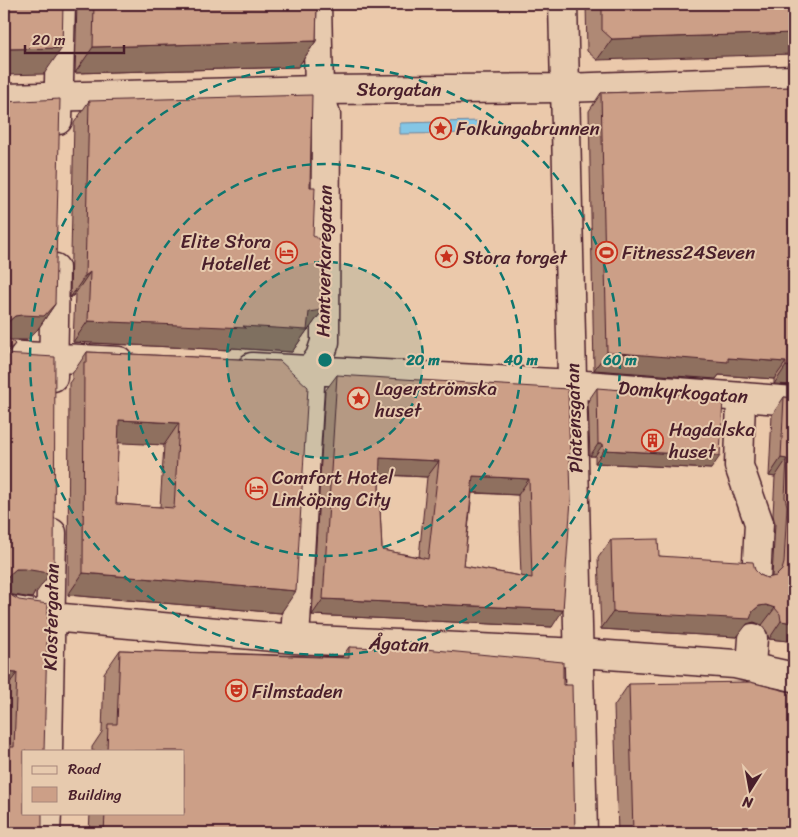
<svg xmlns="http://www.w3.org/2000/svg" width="798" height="837" viewBox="0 0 798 837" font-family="Sriracha,sans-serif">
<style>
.water{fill:#84c6e5;stroke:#6d839b}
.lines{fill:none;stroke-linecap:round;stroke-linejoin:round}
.street-casing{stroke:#4a1f2b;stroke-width:31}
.secondary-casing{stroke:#4a1f2b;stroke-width:31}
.street{stroke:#e7caae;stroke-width:28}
.secondary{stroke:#e7caae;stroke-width:28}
.wall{fill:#af8974;stroke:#4a1f2b;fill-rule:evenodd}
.shaded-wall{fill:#8f6f5e;stroke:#4a1f2b}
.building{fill:#cc9f87;stroke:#4a1f2b;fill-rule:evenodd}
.ring{fill:none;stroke:#0f766e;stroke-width:2.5;stroke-dasharray:9 6}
.labels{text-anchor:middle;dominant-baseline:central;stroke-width:4;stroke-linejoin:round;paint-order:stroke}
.street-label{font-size:19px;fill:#4a1f2b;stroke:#e7caae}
.poi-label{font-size:19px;fill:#4a1f2b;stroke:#e7caae;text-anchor:start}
.centre{fill:#0f766e;stroke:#e7caae;stroke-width:2.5}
.ring-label{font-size:15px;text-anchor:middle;font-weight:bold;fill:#0f766e;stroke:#e7caae;stroke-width:4;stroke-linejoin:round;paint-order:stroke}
</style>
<rect width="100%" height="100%" fill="#ebc9ab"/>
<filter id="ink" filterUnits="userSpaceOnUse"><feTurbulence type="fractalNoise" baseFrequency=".02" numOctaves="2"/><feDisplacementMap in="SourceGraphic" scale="10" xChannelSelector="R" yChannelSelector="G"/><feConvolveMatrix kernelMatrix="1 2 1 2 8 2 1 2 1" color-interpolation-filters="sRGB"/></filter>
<g filter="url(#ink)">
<path class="water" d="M480,121V133L400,134V123Z"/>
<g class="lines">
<defs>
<path id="street" d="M563,4L583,833
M58,120L61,4
M4,355L119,361
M252,367L572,384L794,401
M53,377L55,268
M741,397L739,466L759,523L756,580
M4,609L52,617L295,639L580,653L735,664L794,677
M295,639L311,369L320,357L325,342L326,115L319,90L317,4
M751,666L753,638
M48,751L52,533
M46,833L47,813"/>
<path id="secondary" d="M4,98L319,90L565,88L794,80"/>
</defs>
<use href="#street" class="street-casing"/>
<use href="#secondary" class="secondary-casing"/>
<use href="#street" class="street"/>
<use href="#secondary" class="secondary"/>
</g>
<path class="wall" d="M77,4H317L316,41L298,67L75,73Z
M586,4H794L597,60L587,51Z
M794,87V385L774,384V379L719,375L716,379L594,370L589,111L601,93Z
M89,101L313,236L325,307L309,329L306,332L292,352L232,348L230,350L73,342L75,294L70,298L74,123Z
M4,102L55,304L38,329L27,340H10L7,354L36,593L35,592L32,598L10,594L42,833H4Z
M87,352L280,361L281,613L68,595L69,383L72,379V374ZM118,442L164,445L160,507L116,504Z
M337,375L571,500L552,627L312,615L325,391ZM380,475L427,477L419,557L382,550L379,488ZM472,493L518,495L521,576L464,566Z
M597,388L711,469L595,463V456H590L588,401Z
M784,397L794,398L788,641L769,639L767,632L762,625L754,622L746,624L737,637L601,629L598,558L611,540L659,556L755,570L760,575L767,578L772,577L775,524L773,515L775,477L769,476L772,415Z
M349,647L563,685L575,833H89L90,813H184V751H92V747L102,732L104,673L120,650L342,657Z
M629,684L794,833H618L614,706Z"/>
<path class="shaded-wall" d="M794,33V54L597,60L612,39Z
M316,41L298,67L75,73L93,47Z
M62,48L44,74L4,75V49Z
M90,272L75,294L70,298L85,276Z
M55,304L38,329L27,340H4V328L9,321L15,316Z
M325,307L309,329L306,332L292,352L232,348L230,350L73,342L88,321L243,326L309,312Z
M15,344L4,359V354Z
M607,352L728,358L786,362L774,379L719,375L716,379L594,370Z
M786,366L794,367V385L774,384Z
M119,420L179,423L164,445L103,442Z
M598,444H603L595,456H590Z
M604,450L720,456L711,469L595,463Z
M380,458L439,461L427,477L369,474Z
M781,458L787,459L775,477L769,476Z
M473,476L529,479L518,495L462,492Z
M49,567L54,568L36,593L35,592L32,598L7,594L4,582L9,575L16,569Z
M83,573L296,591L281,613L68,595Z
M323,599L563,610L552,627L312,615Z
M766,605L775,608L762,625L754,622L747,624L737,637L601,629L613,612L753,611L759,606Z
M781,621L794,623V632L788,641L769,639Z
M4,672L17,673L4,691Z"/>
<path class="building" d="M4,4H63L62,48L4,49Z
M94,4H317L316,41L93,47Z
M602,4H794V33L612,39L602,30Z
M794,87V367L786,366V362L728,358V362L607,352L601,93Z
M312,95L310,187H315L313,236L325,242V307L322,310L309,312L307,330L243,326L246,328L88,321L90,272L85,276L89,101Z
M60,99L55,304L44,316L22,315L15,316L9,321L6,329L7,337L15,344L4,354L55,357L54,568L49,567V573L24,569H16L9,575L6,582L7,590L12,596L19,600L48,604L44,751H24V813H42V833H4V747H14L17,673L4,672V102Z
M87,352L280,361L308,387L296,591L83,573L84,362H87ZM119,420L179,423L174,508L116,504Z
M337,375L568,389L571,500L563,610L323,599ZM380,458L439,461L428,559L382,550L379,488ZM473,476L529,479L532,578L464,566Z
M597,388L723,398L720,456L604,450L603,444H598Z
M784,397L794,398V623L781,621L780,614L775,608L766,605L759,606L753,611L750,619L613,612L611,540L658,539L659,556L753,562L755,570L760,575L767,578L776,576L782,570L784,563L787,506L785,497L787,459L781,458Z
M349,647L425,649L563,662V685H572L575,833H104L105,813H184V751H107L108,724H117L120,650L349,658Z
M750,682L794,693V833H633L629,684Z"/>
</g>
<circle cx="325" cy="360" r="98" fill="#0f766e" fill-opacity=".12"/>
<g class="ring">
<circle cx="325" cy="360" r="98"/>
<circle cx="325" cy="360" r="196"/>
<circle cx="325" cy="360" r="295"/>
</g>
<defs>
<symbol id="sight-ring" viewBox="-11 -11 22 22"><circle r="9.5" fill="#e7caae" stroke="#c8321e" stroke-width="1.5"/><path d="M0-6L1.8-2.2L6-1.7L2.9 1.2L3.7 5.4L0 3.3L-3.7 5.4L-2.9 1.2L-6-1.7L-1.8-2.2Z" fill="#c8321e"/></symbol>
<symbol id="hotel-ring" viewBox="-11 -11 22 22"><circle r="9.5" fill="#e7caae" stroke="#c8321e" stroke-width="1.5"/><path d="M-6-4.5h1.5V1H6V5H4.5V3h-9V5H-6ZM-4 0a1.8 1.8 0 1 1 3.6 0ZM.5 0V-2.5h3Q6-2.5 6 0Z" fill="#c8321e"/></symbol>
<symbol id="stadium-ring" viewBox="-11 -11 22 22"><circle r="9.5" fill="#e7caae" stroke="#c8321e" stroke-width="1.5"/><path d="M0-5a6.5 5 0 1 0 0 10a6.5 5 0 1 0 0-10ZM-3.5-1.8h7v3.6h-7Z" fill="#c8321e"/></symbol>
<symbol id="building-ring" viewBox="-11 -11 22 22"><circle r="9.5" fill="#e7caae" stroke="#c8321e" stroke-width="1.5"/><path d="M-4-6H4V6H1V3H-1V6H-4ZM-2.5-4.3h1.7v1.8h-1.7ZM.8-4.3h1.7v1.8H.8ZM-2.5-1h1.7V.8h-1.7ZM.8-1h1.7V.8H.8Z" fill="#c8321e"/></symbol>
<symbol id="theatre-ring" viewBox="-11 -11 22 22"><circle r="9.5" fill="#e7caae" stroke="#c8321e" stroke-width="1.5"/><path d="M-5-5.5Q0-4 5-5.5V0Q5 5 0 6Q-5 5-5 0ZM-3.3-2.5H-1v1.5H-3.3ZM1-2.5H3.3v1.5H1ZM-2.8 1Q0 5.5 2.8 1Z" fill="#c8321e"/></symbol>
</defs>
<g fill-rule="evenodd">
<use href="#sight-ring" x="428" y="116" width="25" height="25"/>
<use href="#hotel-ring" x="274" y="240" width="25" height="25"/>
<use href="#stadium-ring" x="594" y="240" width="25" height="25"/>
<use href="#sight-ring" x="434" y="244" width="25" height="25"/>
<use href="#sight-ring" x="346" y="386" width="25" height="25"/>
<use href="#building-ring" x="640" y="428" width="25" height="25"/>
<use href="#hotel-ring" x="244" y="476" width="25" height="25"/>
<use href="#theatre-ring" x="224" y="678" width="25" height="25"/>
</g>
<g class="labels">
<g class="street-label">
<text x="399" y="89">Storgatan</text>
<text transform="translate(324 261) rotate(-89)">Hantverkaregatan</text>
<text transform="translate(683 392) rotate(4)">Domkyrkogatan</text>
<text transform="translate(574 418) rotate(-92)">Platensgatan</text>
<text transform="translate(51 617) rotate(-89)">Klostergatan</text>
<text transform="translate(399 644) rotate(3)">Ågatan</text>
</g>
<g class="poi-label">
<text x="456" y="128">Folkungabrunnen</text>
<text x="271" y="241" text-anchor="end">Elite Stora<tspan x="271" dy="22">Hotellet</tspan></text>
<text x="622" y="252">Fitness24Seven</text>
<text x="463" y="257">Stora torget</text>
<text x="375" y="388">Lagerströmska<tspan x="375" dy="22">huset</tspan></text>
<text x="669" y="429">Hagdalska<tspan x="669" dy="22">huset</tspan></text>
<text x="272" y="477">Comfort Hotel<tspan x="272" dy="22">Linköping City</tspan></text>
<text x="252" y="691">Filmstaden</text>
</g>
</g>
<circle cx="325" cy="360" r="8" class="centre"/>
<g class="ring-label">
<text x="423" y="365">20 m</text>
<text x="521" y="365">40 m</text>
<text x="620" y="365">60 m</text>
</g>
<rect width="798" height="837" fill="none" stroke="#e7caae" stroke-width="20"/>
<rect x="10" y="10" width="778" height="817" fill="none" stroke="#4a1f2b" stroke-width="2" filter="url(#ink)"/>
<rect x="22" y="750" width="162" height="65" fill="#e7caae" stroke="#a8867a"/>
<rect x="32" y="766" width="25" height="8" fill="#e7caae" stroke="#a8867a"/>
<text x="68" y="774" font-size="15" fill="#4a1f2b">Road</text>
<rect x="32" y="787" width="25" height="15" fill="#cc9f87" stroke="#a8867a"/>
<text x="68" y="800" font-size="15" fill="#4a1f2b">Building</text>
<g transform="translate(750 790) rotate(191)" stroke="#e7caae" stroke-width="4" paint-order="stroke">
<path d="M0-4L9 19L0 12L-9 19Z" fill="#4a1f2b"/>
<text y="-8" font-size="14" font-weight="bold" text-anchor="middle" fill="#4a1f2b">N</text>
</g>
<path d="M25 45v8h99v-8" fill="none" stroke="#4a1f2b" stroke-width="2.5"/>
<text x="32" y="45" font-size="15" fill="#4a1f2b" stroke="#e7caae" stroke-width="4" paint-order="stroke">20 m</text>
</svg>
